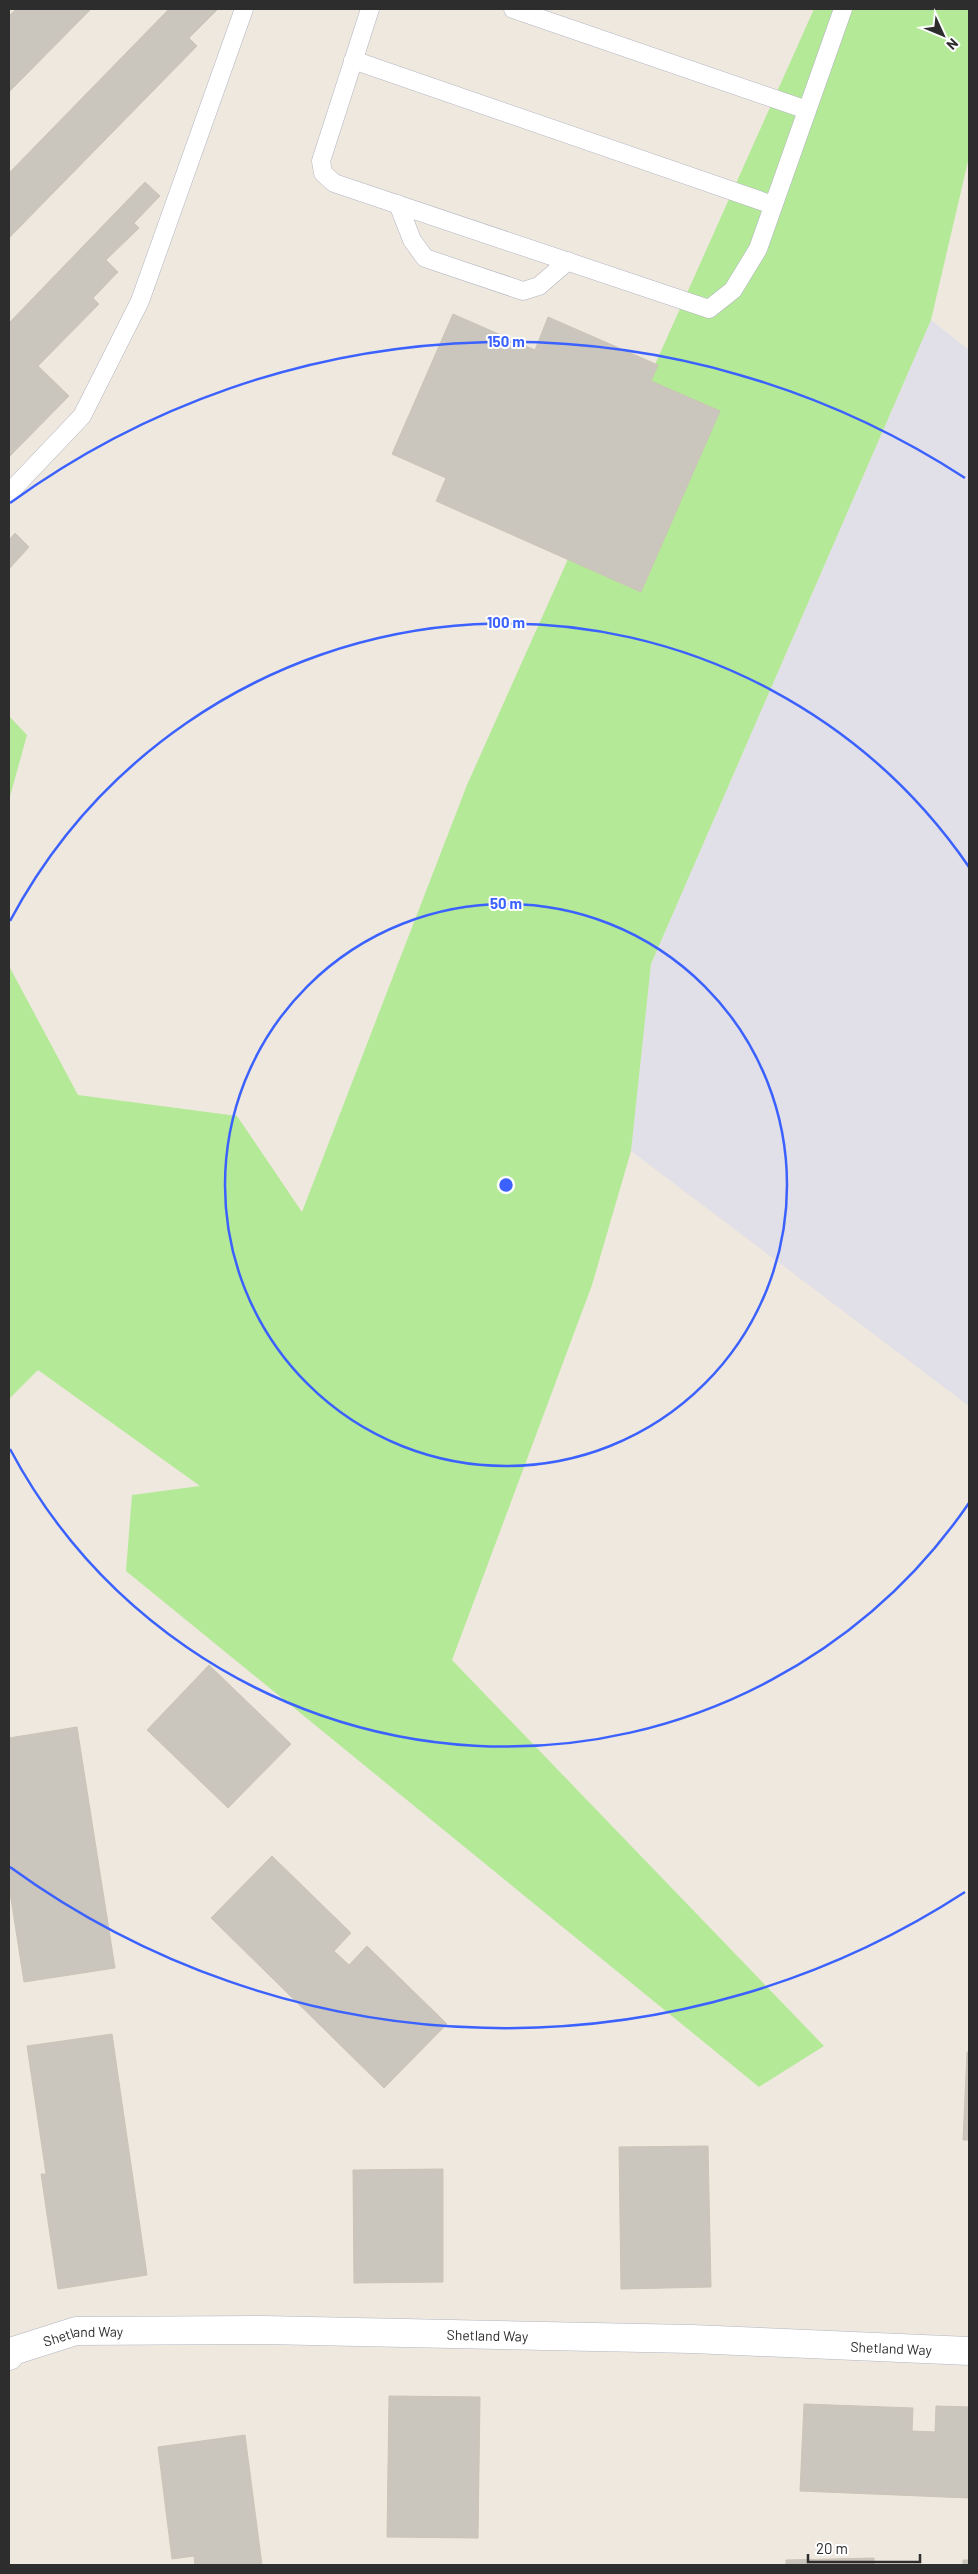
<svg xmlns="http://www.w3.org/2000/svg" width="978" height="2574" viewBox="0 0 978 2574" font-family="Barlow,sans-serif">
<style>
.industrial{fill:#e1dfe7}
.green{fill:#b4e998}
.building{fill:#cbc6bd;stroke:#cbc4b7}
.lines{fill:none;stroke-linecap:round;stroke-linejoin:round}
.lane-casing{stroke:#b2b5c1;stroke-width:19}
.street-casing{stroke:#b2b5c1;stroke-width:29}
.lane{stroke:#fff;stroke-width:18}
.street{stroke:#fff;stroke-width:28}
.ring{fill:none;stroke:#3b61ff;stroke-width:2.5}
.labels{text-anchor:middle;dominant-baseline:central;stroke-width:4;stroke-linejoin:round;paint-order:stroke}
.street-label{font-size:14px;fill:#2d2d2d;stroke:#fff}
.centre{fill:#3b61ff;stroke:#fff;stroke-width:2.5}
.ring-label{font-size:15px;text-anchor:middle;font-weight:bold;fill:#3b61ff;stroke:#fff;stroke-width:4;stroke-linejoin:round;paint-order:stroke}
</style>
<rect width="100%" height="100%" fill="#efe8de"/>
<path class="industrial" d="M931,320L969,350V1406L631,1151L651,964Z"/>
<path class="green" d="M814,9H969V157L931,320L651,964L631,1151L592,1285L452,1660L824,2046L759,2087L126,1571L132,1495L200,1486L38,1370L9,1399V966L78,1095L237,1116L302,1212L467,785Z
M9,716L27,735L9,800Z"/>
<path class="building" d="M16,9H91L9,92V16Z
M169,9H218L189,38L197,46L9,238V173Z
M145,182L160,196L134,223L139,228L106,260L118,272L93,298L99,304L38,366L69,396L9,457V323Z
M453,314L535,350L548,317L658,365L651,381L720,411L641,592L436,501L446,478L392,454Z
M15,533L29,547L9,569V540Z
M209,1665L291,1744L228,1808L147,1730Z
M77,1727L115,1968L24,1982L9,1886V1860H11L9,1846V1738Z
M272,1856L351,1933L334,1951L349,1965L367,1946L447,2024L384,2088L211,1918Z
M112,2034L147,2275L58,2289L41,2174H46L27,2046Z
M967,2052H969V2140H963Z
M708,2146L711,2287L621,2289L619,2147Z
M443,2169V2282L354,2283L353,2170Z
M389,2396L480,2397L478,2538L387,2537Z
M804,2404L913,2408L912,2431L935,2432L936,2406L969,2407V2498L800,2491Z
M245,2435L262,2565H195L194,2556L172,2559L158,2447Z
M874,2558V2565H786V2560Z
M963,2560H969V2565H963Z"/>
<g class="lines">
<defs>
<path id="lane" d="M370,9L321,161L323,173L334,183L709,309L733,290L758,249L843,9
M513,9L807,110
M353,60L773,205
M398,204L412,240L425,258L523,291L539,286L568,261
M9,493L82,416L140,301L244,9"/>
<g id="street">
<path id="s1" d="M9,2356L13,2351L76,2331L264,2330L692,2339L969,2351"/>
</g>
</defs>
<use href="#lane" class="lane-casing"/>
<use href="#street" class="street-casing"/>
<use href="#lane" class="lane"/>
<use href="#street" class="street"/>
</g>
<g class="ring">
<circle cx="506" cy="1185" r="281"/>
<path d="M969 1503A562 562 0 0 1 10 1449M10 921A562 562 0 0 1 969 867"/>
<path d="M965 1892A843 843 0 0 1 10 1867M10 503A843 843 0 0 1 965 478"/>
</g>
<g class="labels">
<g class="street-label">
<text stroke="none"><textPath href="#s1" startOffset="484">Shetland Way</textPath></text>
<text stroke="none"><textPath href="#s1" startOffset="79">Shetland Way</textPath></text>
<text stroke="none"><textPath href="#s1" startOffset="888">Shetland Way</textPath></text>
</g>
</g>
<circle cx="506" cy="1185" r="8" class="centre"/>
<g class="ring-label">
<text x="506" y="347">150 m</text>
<text x="506" y="628">100 m</text>
<text x="506" y="909">50 m</text>
</g>
<rect width="978" height="2574" fill="none" stroke="#2d2d2d" stroke-width="20"/>
<g transform="translate(943 35) rotate(134)" stroke="#ffffff" stroke-width="4" paint-order="stroke">
<path d="M0-4L9 19L0 12L-9 19Z" fill="#2d2d2d"/>
<text y="-8" font-size="14" font-weight="bold" text-anchor="middle" fill="#2d2d2d">N</text>
</g>
<path d="M808 2554v8h112v-8" fill="none" stroke="#2d2d2d" stroke-width="2.5"/>
<text x="816" y="2554" font-size="15" fill="#2d2d2d" stroke="#ffffff" stroke-width="4" paint-order="stroke">20 m</text>
</svg>
